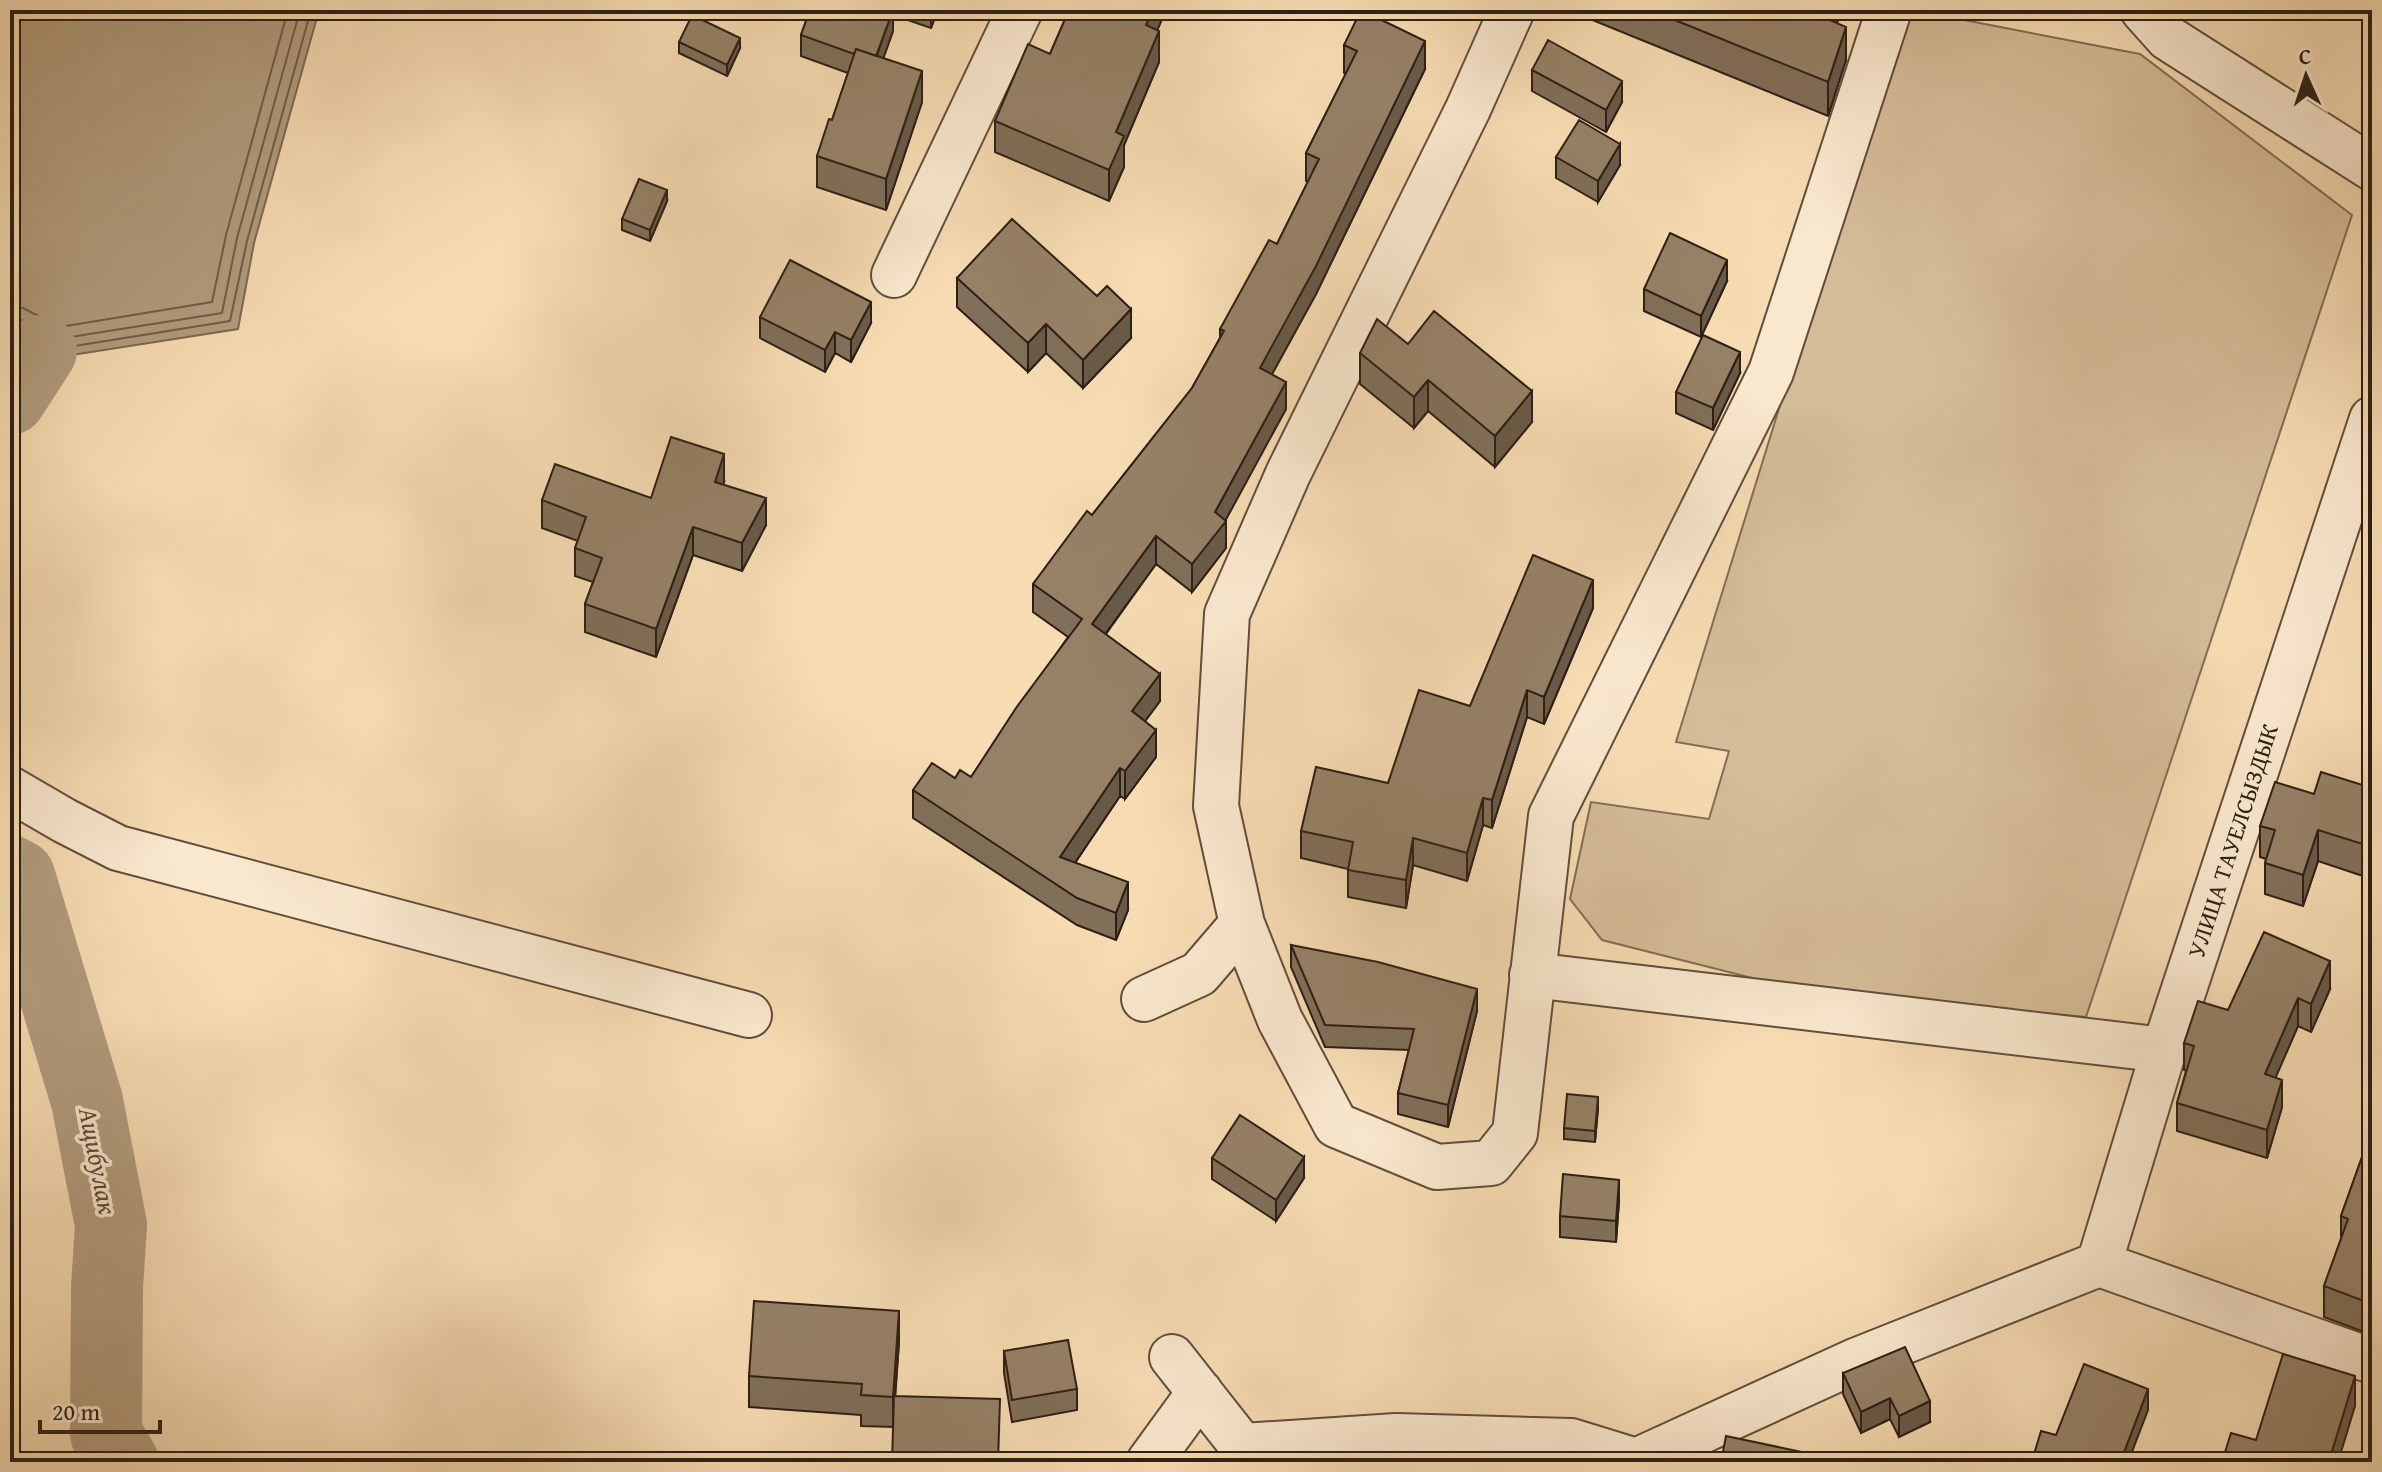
<svg xmlns="http://www.w3.org/2000/svg" width="2382" height="1472" viewBox="0 0 2382 1472" font-family="'Gentium Book Plus',serif">
<style>
.green{fill:#d5bc98;stroke:#816e56;stroke-width:2}
.water{fill:#b29c7d;stroke:#7d6a53;stroke-width:2}
.lines{fill:none;stroke-linecap:round;stroke-linejoin:round}
.shore{stroke:#705e49;stroke-width:2}
.river{stroke:#b29c7d;stroke-width:72}
.street-casing{stroke:#604e3c;stroke-width:48}
.street{stroke:#fae8ce;stroke-width:44}
.wall{fill:#816f59;stroke:#2d1f15;stroke-width:2}
.shaded-wall{fill:#695a48;stroke:#2d1f15;stroke-width:2}
.building{fill:#968167;stroke:#2d1f15;stroke-width:2}
.labels{text-anchor:middle;stroke-width:7;stroke-linejoin:round;paint-order:stroke}
.street-label{font-size:24px;fill:#2d1f15;stroke:#fae8ce}
.water-label{font-size:26px;font-style:italic;fill:#5c4b39;stroke:#fae8ce}
</style>
<rect width="100%" height="100%" fill="#f7dcb3"/>
<filter id="stains"><feTurbulence type="fractalNoise" baseFrequency=".0025" numOctaves="4"/><feColorMatrix values="0 0 0 0 .2 0 0 0 0 .09 0 0 0 0 .02 0 0 0 .5 -.17"/></filter>
<radialGradient id="worn" r=".72"><stop offset=".6" stop-color="#630" stop-opacity="0"/><stop offset="1" stop-color="#630" stop-opacity=".3"/></radialGradient>
<path class="green" d="M1912,10L2140,54L2352,215L2086,1017L1812,993L1602,940L1570,899L1591,802L1709,819L1729,751L1676,742L1819,279Z"/>
<path class="water" d="M10,10H319L254,243L238,329L53,358L10,334Z"/>
<g class="lines">
<path class="shore" d="M10,306L23,308L60,327L212,302L226,235L288,10
M10,318L21,320L58,339L222,313L237,238L300,10
M10,328L56,349L230,321L247,241L311,10"/>
<path class="river" d="M10,399L41,351
M10,871L19,876L87,1101L111,1225L107,1287L106,1434L123,1462"/>
<g class="street-casing">
<path id="street" d="M1512,10L1468,109L1288,474L1227,614L1216,806L1242,924L1280,1020L1336,1125L1437,1167L1491,1163L1515,1133L1551,816L1771,372L1889,10
M2143,10L2168,38L2372,168
M894,275L1020,10
M10,789L65,821L118,848L749,1015
M1532,975L2164,1050
M1144,999L1199,974L1242,924
M2099,1264L2164,1050L2372,419
M1172,1357L1242,1446L1396,1436L1571,1441L1636,1461L1855,1361L2099,1264L2372,1361
M1149,1462L1200,1392"/>
</g>
<use href="#street" class="street"/>
</g>
<path class="wall" d="M810,10H938L931,28L893,15V31L883,58L922,102L886,210L817,187V156L832,120L848,73L801,56V35Z
M1069,10H1166L1157,30L1159,62L1124,145V167L1109,201L995,152V121L1050,54Z
M1568,10H1842L1837,23L1846,60L1828,116Z
M679,42L740,48L727,76L679,53Z
M1344,45L1425,69L1316,294L1272,374L1286,409L1225,520L1226,548L1192,592L1156,564L1106,634L1160,701L1145,721L1156,757L1125,799L1120,796L1075,863L1128,910L1116,940L1077,925L913,818V790L955,778L971,777L1068,637L1033,612V584L1092,515L1192,388L1220,338V329L1277,244L1308,182L1306,181V153L1346,74L1344,73Z
M1532,70L1622,102L1606,132L1532,91Z
M1556,157L1620,165L1598,202L1556,178Z
M667,201L650,241L622,230V219Z
M957,278L1131,338L1083,388L1046,353L1028,372L957,307Z
M1727,281L1701,337L1644,311V289Z
M760,317L871,323L851,362L835,353L825,372L760,338Z
M1408,344L1532,422L1495,467L1428,411L1414,428L1360,384V353Z
M1740,373L1713,430L1676,413V392Z
M724,482L723,484L766,525L742,571L693,555L656,657L585,632V604L593,582L575,576V548L578,541L542,528V500L651,498Z
M1593,608L1544,724L1527,717L1492,828L1483,825L1467,881L1413,865L1406,908L1348,897V869L1301,858V831L1388,783L1470,706Z
M2372,788V879L2318,861L2303,906L2265,894V863L2266,859L2260,857V826L2314,794Z
M1291,945L1477,1011L1448,1127L1398,1114V1093L1409,1050L1325,1047L1291,967Z
M2330,989L2311,1032L2298,1026L2275,1078L2282,1107L2267,1158L2177,1131V1103L2186,1071L2184,1070V1043L2228,1010Z
M1598,1108L1595,1142L1564,1139V1128Z
M2372,1129V1335L2324,1317V1286L2341,1239V1216Z
M1212,1158L1304,1178L1276,1221L1212,1179Z
M1619,1201L1616,1242L1560,1237V1216Z
M899,1342L895,1396L1000,1430L861,1426V1415L749,1407V1376Z
M1004,1351L1077,1389V1410L1012,1422L1004,1373Z
M1843,1373L1930,1422L1899,1437L1890,1419L1861,1433L1843,1394Z"/>
<path class="shaded-wall" d="M893,10V31L875,82V61Z
M931,10H938L931,28Z
M1152,10H1166L1146,56V25Z
M1828,10H1842L1825,51V18Z
M1846,27V60L1828,116V82Z
M1159,31V62L1124,145V167L1109,201V170L1116,132Z
M740,38V48L727,76V65Z
M1425,41V69L1316,294L1260,396V368Z
M922,71V102L886,210V179Z
M1622,81V102L1606,132V110Z
M1620,144V165L1598,202V181Z
M667,190V201L650,241V230Z
M1727,260V281L1701,337V316Z
M871,302V323L851,362V340Z
M1131,309V338L1083,388V360Z
M1046,324V353L1028,372V343Z
M835,332V353L825,372V350Z
M1740,352V373L1713,430V408Z
M1428,380V411L1414,428V397Z
M1286,382V409L1223,525L1226,521V548L1192,592V564L1215,512Z
M1532,391V422L1495,467V436Z
M724,454V482L715,510V482Z
M766,498V525L742,571V543Z
M693,527V555L656,657V629Z
M1156,536V564L1092,652V624Z
M1593,580V608L1544,724V697Z
M1160,674V701L1132,739V711Z
M1527,690V717L1492,828V800Z
M1156,730V757L1125,799V771Z
M1120,768V796L1060,885V857Z
M1483,798V825L1467,881V853Z
M2318,830V861L2303,906V875Z
M1413,838V865L1406,908V880Z
M1128,882V910L1116,940V913Z
M2330,961V989L2311,1032V1004Z
M1477,989V1011L1448,1127V1105Z
M2298,998V1026L2265,1102V1074Z
M2282,1080V1107L2267,1158V1130Z
M1598,1097V1108L1595,1142V1131Z
M1304,1157V1178L1276,1221V1200Z
M1619,1180V1201L1616,1242V1221Z
M899,1311V1342L893,1428V1397Z
M2355,1376V1406L2338,1462L2332,1451Z
M2148,1389V1410L2130,1457V1462H2129L2123,1455Z
M1890,1398V1419L1861,1433V1412Z
M1930,1401V1422L1899,1437V1416Z"/>
<path class="building" d="M810,10H893L876,56L856,49L854,54L801,35Z
M1069,10H1152L1146,25L1159,31L1116,132L1124,136L1109,170L995,121L1028,44L1050,54Z
M1361,10L1425,41L1316,266L1260,368L1286,382L1215,512L1226,521L1192,564L1156,536L1092,624L1160,674L1132,711L1156,730L1125,771L1120,768L1060,857L1128,882L1116,913L1077,898L913,790L932,763L955,778L960,770L971,777L1016,708L1082,619L1033,584L1087,511L1092,515L1192,388L1224,331L1220,329L1269,240L1277,244L1319,159L1306,153L1357,51L1344,45Z
M1650,10H1828L1825,18L1846,27L1828,82Z
M692,15L740,38L727,65L679,42Z
M1548,40L1622,81L1606,110L1532,70Z
M856,49L922,71L886,179L817,156L829,119L832,120Z
M1579,120L1620,144L1598,181L1556,157Z
M639,179L667,190L650,230L622,219Z
M1012,219L1097,296L1107,286L1131,309L1083,360L1046,324L1028,343L957,278Z
M1670,233L1727,260L1701,316L1644,289Z
M790,260L871,302L851,340L835,332L825,350L760,317Z
M1434,311L1532,391L1495,436L1428,380L1414,397L1360,353L1377,319L1408,344Z
M1703,335L1740,352L1713,408L1676,392Z
M671,437L724,454L715,482L766,498L742,543L693,527L656,629L585,604L602,558L575,548L586,517L542,500L555,464L651,498Z
M1533,555L1593,580L1544,697L1527,690L1492,800L1483,798L1467,853L1413,838L1406,880L1348,870L1353,842L1301,831L1316,767L1388,783L1419,690L1470,706Z
M2321,772L2372,788V847L2318,830L2303,875L2265,863L2275,830L2260,826L2275,782L2314,794Z
M2264,932L2330,961L2311,1004L2298,998L2265,1074L2282,1080L2267,1130L2177,1103L2194,1046L2184,1043L2198,1001L2228,1010Z
M1291,945L1378,962L1477,989L1448,1105L1398,1093L1414,1029L1325,1025Z
M1567,1094L1598,1097L1595,1131L1564,1128Z
M1240,1115L1304,1157L1276,1200L1212,1158Z
M2372,1129V1304L2324,1286L2348,1219L2341,1216Z
M1563,1174L1619,1180L1616,1221L1560,1216Z
M754,1301L899,1311L893,1397L861,1395L862,1384L749,1376Z
M1068,1340L1077,1389L1012,1400L1004,1351Z
M1905,1347L1930,1401L1899,1416L1890,1398L1861,1412L1843,1373Z
M2283,1354L2355,1376L2332,1451L2366,1462H2222L2231,1433L2256,1440Z
M2084,1364L2148,1389L2123,1455L2130,1457L2129,1462H2035L2032,1461L2041,1431L2056,1435Z
M894,1396L1000,1399L998,1462H892Z
M1726,1436L1802,1452L1800,1462H1721Z
M1171,1457L1208,1460V1462H1171Z"/>
<g class="labels">
<g class="street-label">
<text transform="translate(2233 841) rotate(-72)" y="8">УЛИЦА ТАУЕЛСЫЗДЫК</text>
</g>
<g class="water-label">
<text transform="translate(98 1161) rotate(79)" y="9">Ащибулак</text>
</g>
</g>
<rect width="2382" height="1472" fill="none" stroke="#f7dcb3" stroke-width="40"/>
<rect x="12" y="12" width="2358" height="1448" fill="none" stroke="#2d1f15" stroke-width="4"/>
<rect x="20" y="20" width="2342" height="1432" fill="none" stroke="#2d1f15" stroke-width="2"/>
<g transform="translate(2306 76) rotate(357)" stroke="#fae8ce" stroke-width="6" paint-order="stroke">
<path d="M0-6L14 30L0 20L-14 30Z" fill="#2d1f15"/>
<text y="-12" font-size="22" font-weight="bold" text-anchor="middle" fill="#2d1f15">С</text>
</g>
<path d="M40 1420v12h120v-12" fill="none" stroke="#2d1f15" stroke-width="4"/>
<text x="52" y="1420" font-size="24" fill="#2d1f15" stroke="#fae8ce" stroke-width="6" paint-order="stroke">20 m</text>
<rect width="100%" height="100%" filter="url(#stains)"/>
<rect width="100%" height="100%" fill="url(#worn)"/>
</svg>
